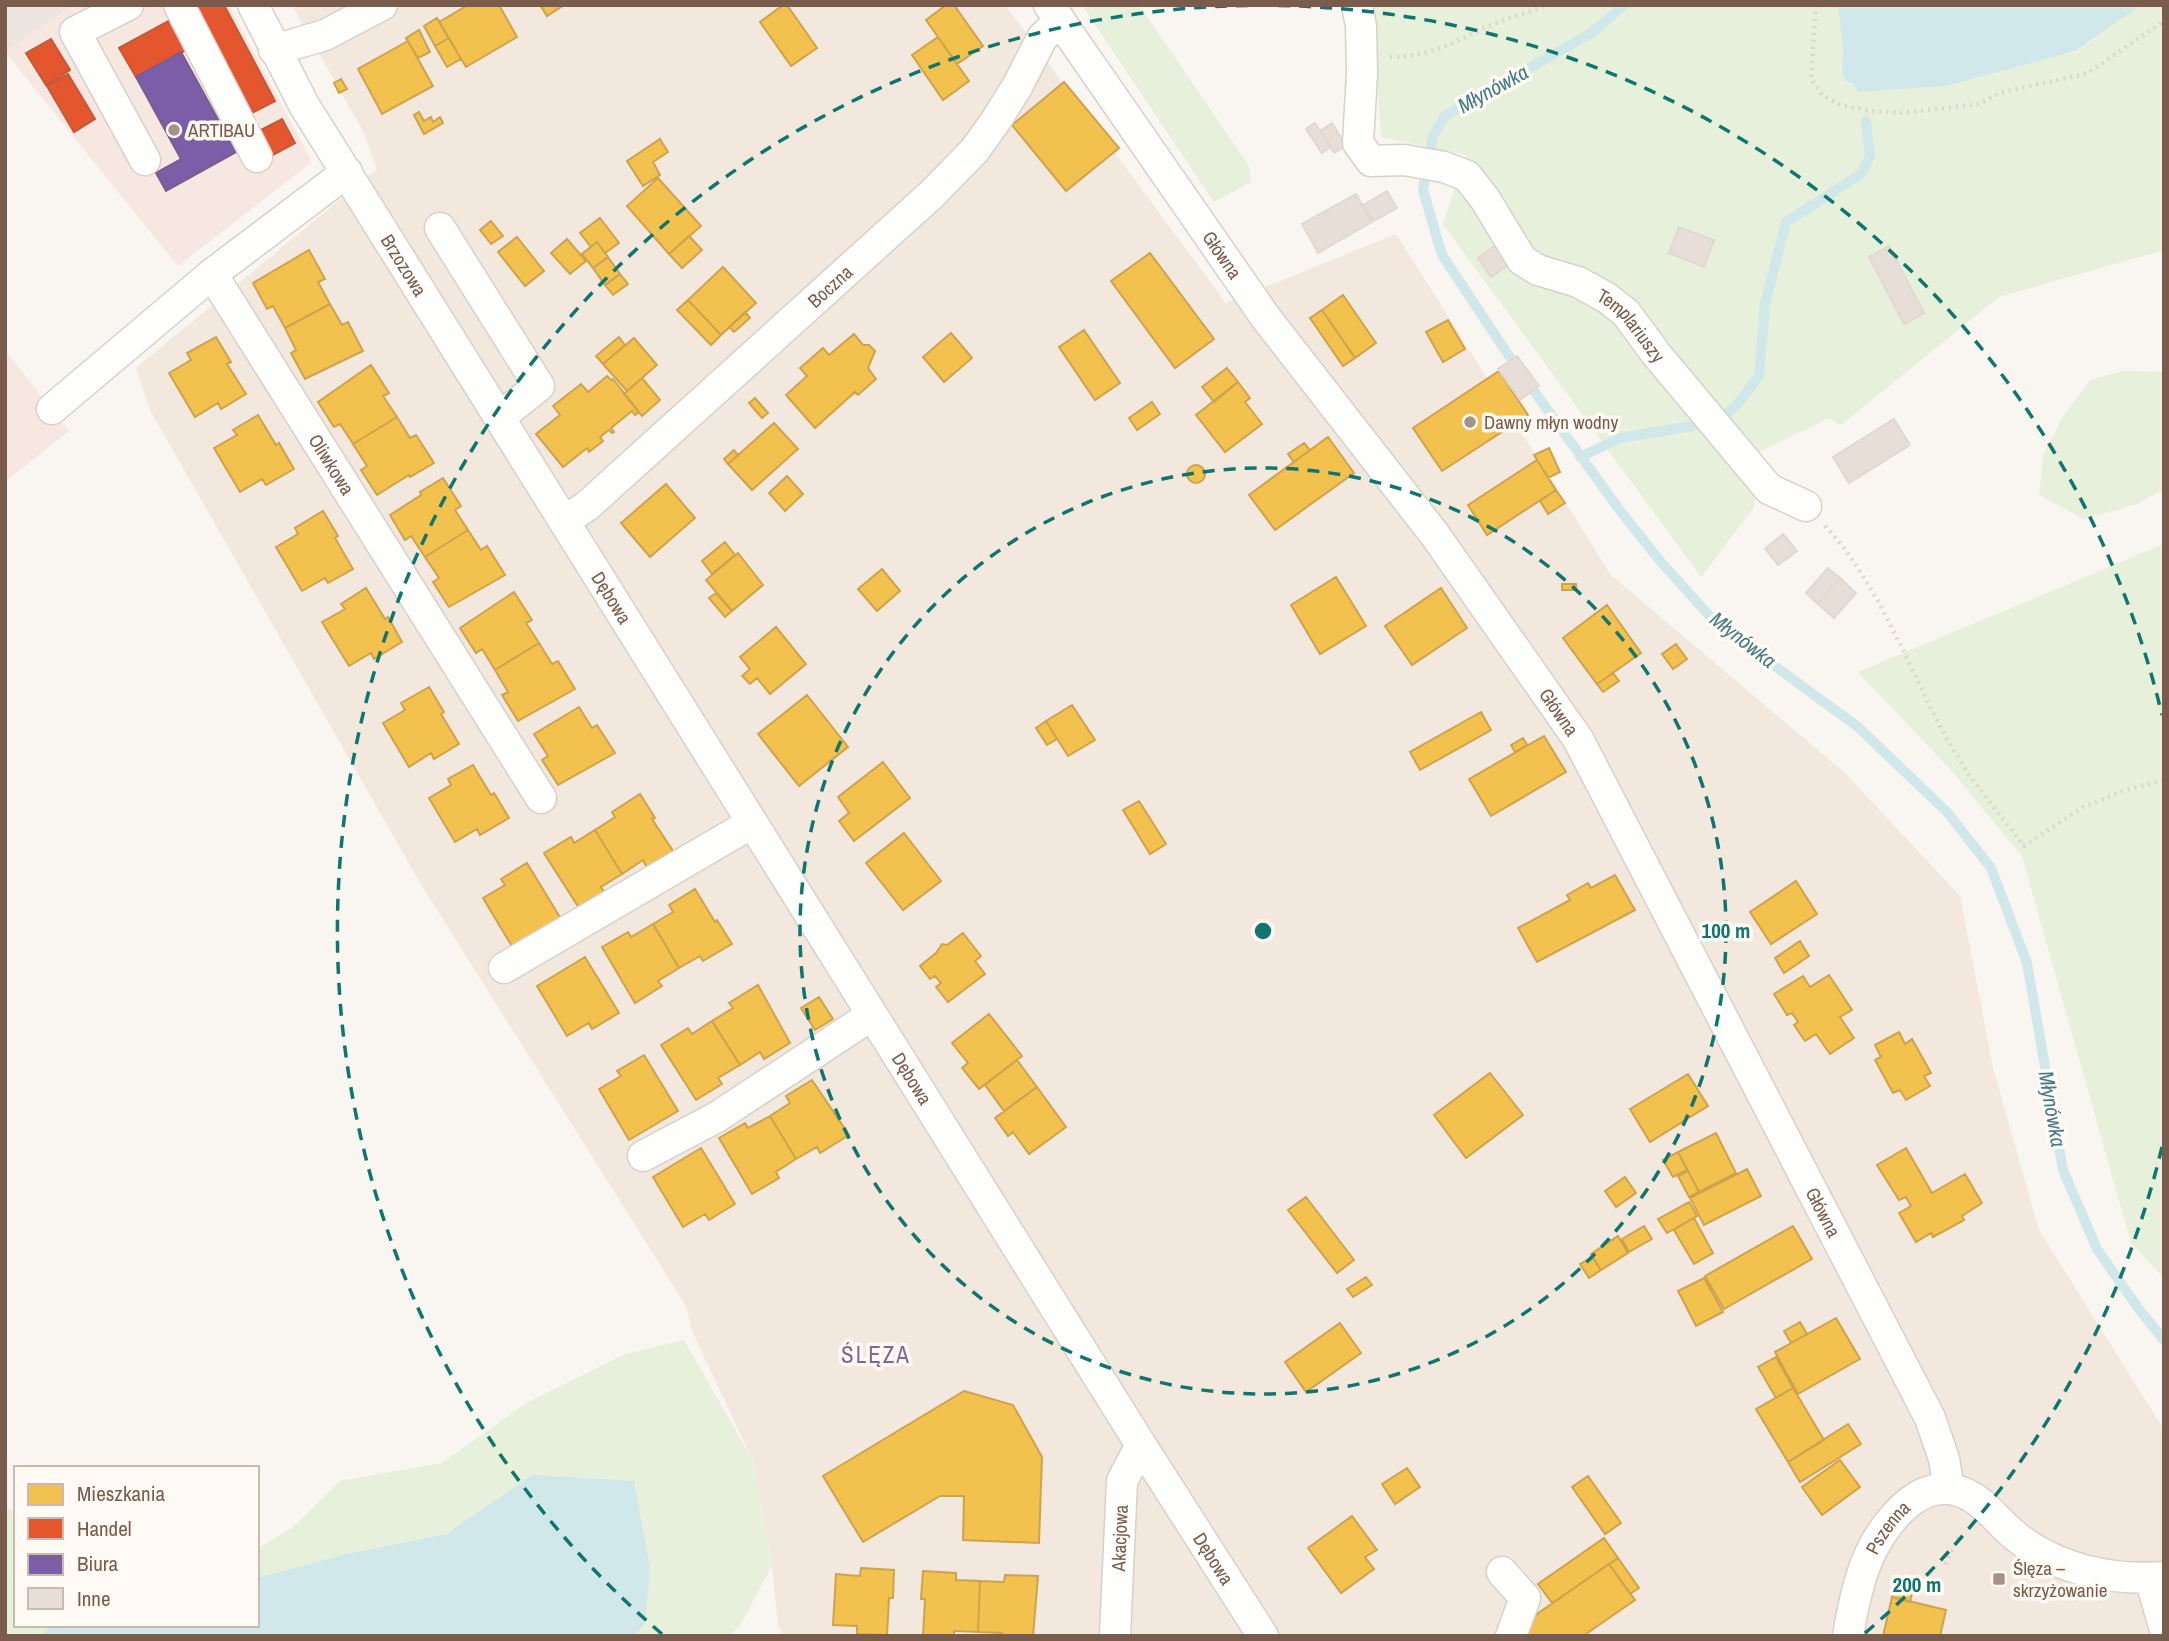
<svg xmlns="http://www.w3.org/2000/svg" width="2169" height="1641" viewBox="0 0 2169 1641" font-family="'Archivo Narrow',sans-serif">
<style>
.residential{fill:#f2e8de}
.commercial{fill:#f6e8e1}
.industrial{fill:#ede5e0}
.green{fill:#e7f0db}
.water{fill:#d0e8ea}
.homes{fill:#f2c14e;stroke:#cea34e;stroke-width:2}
.shops{fill:#e4572e;stroke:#c45837;stroke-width:2}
.offices{fill:#7b5ea7;stroke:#7b5d8c;stroke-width:2}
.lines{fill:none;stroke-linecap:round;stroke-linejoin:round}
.stream{stroke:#d0e8ea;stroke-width:10}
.building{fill:#e6ded7;stroke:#e2d8d2;stroke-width:2}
.minor-casing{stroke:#d7d1cb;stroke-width:33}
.path{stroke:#dcd5d0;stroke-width:4.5;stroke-dasharray:2 5;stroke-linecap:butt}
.minor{stroke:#fefefd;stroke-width:30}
.ring{fill:none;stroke:#0f766e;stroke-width:3.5;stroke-dasharray:12 9}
.poi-dot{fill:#a69286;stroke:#fffaf3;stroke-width:2.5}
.labels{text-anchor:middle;stroke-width:7;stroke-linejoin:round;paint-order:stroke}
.poi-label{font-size:19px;fill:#7a5c4d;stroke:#fffaf3;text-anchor:start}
.street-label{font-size:19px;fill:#7a5c4d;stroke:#fffaf3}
.water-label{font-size:21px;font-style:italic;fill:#437c86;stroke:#fffaf3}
.quarter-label{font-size:23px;letter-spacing:2px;fill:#846695;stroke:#fffaf3}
.centre{fill:#0f766e;stroke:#fffaf3;stroke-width:3.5}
.ring-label{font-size:21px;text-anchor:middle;font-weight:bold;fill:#0f766e;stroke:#fffaf3;stroke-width:7;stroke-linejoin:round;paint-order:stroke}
</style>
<rect width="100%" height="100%" fill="#f9f5f0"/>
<path class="residential" d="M292,5H1005L1226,303L1396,234L1611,575L1845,773L1960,896L1993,1068L2039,1230L2164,1430V1636H784L778,1625L772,1566L753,1461L692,1331L686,1306L422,886L150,410L136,368L377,169L364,133Z"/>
<path class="commercial" d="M73,5H229L312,162L178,266L5,52Z
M5,350L69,431L5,482Z"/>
<path class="industrial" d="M5,5H73L5,52Z"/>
<path class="green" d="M1082,5H1139L1249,166L1251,182L1214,202Z
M1366,5H1838L1843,48L1842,73L1858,92L1887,89L2076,52L2141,5H2164V250L1999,297L1841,425L1829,418L1759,452L1754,507L1701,577L1443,224L1466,155L1381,137L1373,33Z
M2123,371L2164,372V489L2137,504L2084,519L2039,495L2043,456L2064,415L2090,380Z
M2164,544V1278L2131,1243L2022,856L1949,768L1858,672Z
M684,1340L753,1461L772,1565L740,1626L728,1636H634L645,1623L532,1475L446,1534L346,1554L257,1578V1549L293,1527L340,1481L442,1463L528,1402L623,1355Z
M5,1506L16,1513V1625H52L44,1636H5Z"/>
<path class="water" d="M1838,5H2141L2076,51L1945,86L1858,92L1853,84L1846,81L1842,73L1843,48Z
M532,1475L634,1481L650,1568L645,1623L634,1636L43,1634L52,1625H257V1578L346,1554L446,1534Z"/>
<path class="homes" d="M468,5H499L517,37L466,67L439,22Z
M540,5H564L547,16Z
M783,5H787L817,48L791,66L760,22Z
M946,5H954L983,46L957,64L926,20Z
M437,18L449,38L435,46L424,26Z
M419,30L430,52L418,58L406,38Z
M938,37L969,81L943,100L912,55Z
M449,38L461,59L447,67L435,46Z
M408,41L433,86L382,114L358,69Z
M341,79L347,89L339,93L334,83Z
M1064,82L1119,148L1066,191L1012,125Z
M419,112L424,121L431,117L433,122L440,117L443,123L424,134L414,115Z
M660,139L668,152L653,162L660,175L643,186L627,161Z
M658,178L701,226L669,254L627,206Z
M600,218L619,243L605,253L597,242L591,247L580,233Z
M491,221L503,236L491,244L480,230Z
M689,236L702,250L682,268L669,254Z
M517,237L544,271L525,286L498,252Z
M567,239L586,261L570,274L551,253Z
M597,242L608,257L593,268L582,254Z
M309,250L325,279L318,282L330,304L285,328L273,306L267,309L253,283Z
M1150,253L1214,339L1175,368L1111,281Z
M608,257L620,274L605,285L593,268Z
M723,267L756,303L721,335L688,300Z
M620,274L628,284L613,295L605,285Z
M1343,295L1376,343L1355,358L1322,310Z
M688,300L721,335L711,345L677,310Z
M330,304L342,325L348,322L363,351L305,379L291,353L296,350L285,328Z
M1322,310L1355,358L1343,366L1310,318Z
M745,312L750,318L734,332L729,327Z
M1448,320L1465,349L1443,362L1426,332Z
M1084,330L1120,383L1095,400L1059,347Z
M951,333L972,358L944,382L923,357Z
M854,334L863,345H869L875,351L868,368L876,379L858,395L855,392L815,428L786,395L807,376L800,368L823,348L829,355Z
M216,337L231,362L227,364L246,394L221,409L218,403L195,417L169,373L191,360L187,353Z
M619,337L625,345L603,364L596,356Z
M634,338L657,365L627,391L603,364Z
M371,365L389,393L383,396L397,417L353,444L340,424L334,427L318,402Z
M1227,368L1238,382L1214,402L1202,387Z
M1499,371L1528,415L1442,471L1413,428Z
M607,376L611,380L613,379L639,412L635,415L632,411L611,428L614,432L612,433L609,430L600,437L603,441L589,452L587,448L563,467L536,434L560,415L553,406L581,384L588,392Z
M642,378L660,400L642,416L624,394Z
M1238,382L1250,398L1245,402L1262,424L1225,452L1196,415Z
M755,398L768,413L762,418L749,403Z
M1152,402L1160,414L1137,430L1129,418Z
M258,415L276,445L279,443L294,469L266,485L262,479L240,492L214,448L237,435L233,430Z
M397,417L410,438L416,435L434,463L410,477L409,475L377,495L361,470L367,466L353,444Z
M774,423L798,449L752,490L728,464Z
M1328,437L1354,473L1275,530L1249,495Z
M1304,443L1310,450L1294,462L1288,454Z
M1549,448L1560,472L1548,478L1534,455Z
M734,450L738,455L728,464L724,459Z
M1537,460L1556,490L1487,535L1468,505Z
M1187 474a9 9 0 1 1 18 0a9 9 0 1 1-18 0Z
M787,476L803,494L785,511L769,493Z
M443,478L461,506L455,510L468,530L425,557L411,536L405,540L390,515L421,495L420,492Z
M666,484L695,518L650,557L621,523Z
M1556,490L1565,503L1548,514L1540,501Z
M323,511L338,536L335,538L353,569L328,583L325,578L302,591L276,547L298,534L295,528Z
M468,530L481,550L487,546L505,575L449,607L433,582L439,578L425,557Z
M725,542L735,555L712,574L702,561Z
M738,553L763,585L732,611L706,580Z
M882,569L900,591L877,611L858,589Z
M1336,577L1366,626L1320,654L1291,605Z
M1562,584H1576V590H1562Z
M366,588L385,619L388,617L402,642L374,659L371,653L349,666L322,622L345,609L341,604Z
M1441,588L1467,628L1412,665L1385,626Z
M514,592L532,620L526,623L539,643L495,670L482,649L476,653L460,628Z
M716,593L732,611L725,617L709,598Z
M1607,605L1641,653L1597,684L1563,638Z
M776,627L806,664L770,694L757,678L750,684L742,676L750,669L740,657Z
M539,643L552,664L558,661L575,689L518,721L502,695L508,692L495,670Z
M1676,644L1687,659L1673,669L1662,654Z
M1613,673L1619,681L1603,692L1597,684Z
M429,687L444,712L441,714L459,744L434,759L431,753L409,767L383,723L405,710L401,703Z
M807,695L848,747L799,786L758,734Z
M1072,705L1095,740L1068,756L1046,721Z
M579,707L592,728L597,725L615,753L558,785L542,760L548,756L534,734Z
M1481,712L1491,730L1420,770L1410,752Z
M1046,721L1057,739L1047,745L1036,728Z
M1544,736L1566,772L1491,816L1469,779Z
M1523,738L1527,745L1515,752L1511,745Z
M883,762L910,798L854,841L839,821L849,813L838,797Z
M473,765L491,795L494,793L509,818L480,835L477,829L455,842L429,798L451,785L448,779Z
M640,794L655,818L652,819L673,851L647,868L643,860L622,874L595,830L615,817L612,812Z
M1139,801L1166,844L1150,854L1123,810Z
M595,830L622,874L601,887L604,892L579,908L544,853L571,837L574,843Z
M904,833L941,881L903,910L866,863Z
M527,863L561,919L513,948L483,898L505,885L501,879Z
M1615,875L1635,910L1537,962L1518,928L1570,900L1567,895L1588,883L1591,888Z
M1796,881L1817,914L1771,944L1750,912Z
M695,889L715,922L717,920L732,944L703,961L700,956L679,968L653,924L673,912L669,905Z
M653,924L679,968L658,981L662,986L635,1003L602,947L628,932L631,937Z
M963,933L981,956L975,961L985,974L948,1002L936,987L941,983L935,976L930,979L920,966L936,953L942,944L947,945Z
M1800,941L1809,956L1784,973L1775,958Z
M585,957L619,1013L592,1029L589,1023L567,1036L537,986Z
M1829,975L1852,1010L1840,1017L1854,1038L1830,1054L1816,1034L1805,1041L1794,1025L1798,1022L1792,1013L1787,1015L1774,994L1803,976L1810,987Z
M758,985L790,1043L764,1059L760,1052L740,1065L712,1021L733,1008L729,1003Z
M819,997L833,1019L815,1030L801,1008Z
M989,1014L1022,1056L979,1089L962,1068L968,1063L952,1043Z
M712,1021L740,1065L718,1078L722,1084L696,1100L661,1045L688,1028L692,1034Z
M1899,1032L1905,1044L1912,1039L1931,1073L1924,1076L1930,1086L1906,1100L1900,1090L1893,1093L1875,1060L1881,1057L1875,1045Z
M644,1055L678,1111L629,1140L599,1089L621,1076L617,1071Z
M1017,1060L1037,1087L1004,1111L985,1085Z
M1490,1073L1523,1115L1466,1158L1434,1115Z
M1688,1074L1708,1106L1650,1142L1630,1109Z
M812,1080L849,1135L820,1153L817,1147L796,1159L770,1116L790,1103L786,1096Z
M1037,1087L1066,1127L1029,1154L1013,1132L1008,1136L995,1118Z
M770,1116L796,1159L776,1172L779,1178L752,1194L719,1138L745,1123L748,1128Z
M1716,1133L1736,1173L1699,1192L1678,1152Z
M701,1148L735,1204L709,1220L705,1214L683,1227L653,1177Z
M1906,1148L1932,1193L1965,1174L1982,1203L1962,1216L1964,1220L1933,1237L1931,1233L1916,1242L1899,1213L1911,1206L1906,1197L1899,1200L1877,1165Z
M1678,1152L1687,1170L1673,1177L1663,1160Z
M1747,1169L1761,1196L1704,1225L1690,1198Z
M1688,1171L1699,1192L1689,1197L1678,1176Z
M1625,1177L1636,1193L1616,1207L1605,1191Z
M1306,1197L1354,1260L1337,1273L1288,1210Z
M1689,1202L1697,1216L1667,1233L1658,1219Z
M1694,1218L1713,1253L1694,1264L1674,1230Z
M1644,1226L1652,1239L1629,1252L1622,1239Z
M1793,1226L1812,1259L1724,1309L1705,1276Z
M1618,1236L1628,1253L1601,1270L1591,1254Z
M1592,1257L1601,1270L1589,1278L1580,1264Z
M1366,1277L1372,1285L1353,1297L1347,1289Z
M1704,1278L1723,1312L1696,1326L1678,1291Z
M1836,1318L1860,1359L1798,1394L1775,1352Z
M1800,1322L1807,1334L1791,1343L1784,1331Z
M1340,1323L1361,1353L1306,1392L1285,1362Z
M1776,1357L1793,1388L1776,1398L1758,1367Z
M1793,1388L1824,1440L1788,1462L1756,1409Z
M964,1391L1013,1405L1042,1457L1039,1543L963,1540L964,1496H940L863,1542L823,1476Z
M1848,1424L1861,1444L1800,1482L1788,1462Z
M1840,1460L1860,1487L1822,1515L1802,1487Z
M1407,1468L1420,1487L1395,1504L1382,1484Z
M1588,1476L1621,1523L1605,1534L1572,1487Z
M1352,1516L1377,1550L1365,1557L1374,1569L1341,1593L1308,1548Z
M1604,1538L1618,1558L1552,1603L1538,1584Z
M1618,1558L1639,1588L1630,1594L1609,1564Z
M1609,1564L1635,1600L1583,1636H1528L1521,1625Z
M861,1568L894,1570L893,1598H889L887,1635L857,1634V1626L833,1625L836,1574L860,1576Z
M923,1571L956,1573V1580L980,1581L978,1632L954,1631V1636H923L925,1599H921Z
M1005,1575L1038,1576L1033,1636H1002V1633L978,1632L980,1581L1004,1582Z
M1896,1580L1914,1585L1910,1602L1892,1597Z
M1892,1597L1946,1610L1940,1636H1883Z"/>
<path class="shops" d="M202,5H224L275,101L252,113L196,9Z
M172,19L188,49L136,77L119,48Z
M51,39L70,70L46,85L26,53Z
M68,74L95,119L74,132L47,86Z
M282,119L295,143L273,155L259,131Z"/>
<path class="offices" d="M181,52L236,152L166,191L156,173L181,159L136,77Z"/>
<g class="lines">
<path class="stream" d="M1517,368L1442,255L1423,190L1433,136L1445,116L1593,32L1624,5
M1526,380L1618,508L1660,561L1716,623L1858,727L1947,812L1991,868L2027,963L2063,1170L2097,1249L2138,1308L2164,1340
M1580,457L1620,438L1692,426L1727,414L1740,401L1759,376L1765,304L1786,222L1861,174L1870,157L1866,121"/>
</g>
<path class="building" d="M1315,123L1331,147L1322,153L1306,129Z
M1332,123L1346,146L1334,153L1320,131Z
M1387,191L1397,208L1374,221L1363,205Z
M1356,194L1372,222L1318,253L1302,224Z
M1679,227L1714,240L1704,267L1669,253Z
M1501,242L1514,261L1491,277L1478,258Z
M1889,246L1924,313L1904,324L1869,257Z
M1517,356L1539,386L1520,400L1498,369Z
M1894,419L1910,445L1849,483L1833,457Z
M1783,534L1797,551L1778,565L1765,549Z
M1828,568L1840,578L1818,604L1806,593Z
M1840,578L1856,593L1834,618L1818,604Z"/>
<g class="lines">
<g class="minor-casing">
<g id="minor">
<path d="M128,5L75,32L145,160"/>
<path d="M179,5L257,157"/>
<path id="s1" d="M253,5L304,105L1141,1445L1263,1636"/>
<path id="s2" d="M1049,5L1266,318L1435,535L1578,739L1930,1418L1944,1459L1949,1489"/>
<path id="s3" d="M1357,5L1361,26L1362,73L1358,143L1371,161L1404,160L1444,167L1467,176L1485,199L1522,260L1538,270L1578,282L1607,298L1626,313L1657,355L1769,489L1806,506"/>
<path d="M274,50L325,35L382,5"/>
<path id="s4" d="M347,172L212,274L541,798"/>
<path d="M440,228L539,386L500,417"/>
<path d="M52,409L212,274"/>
<path id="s5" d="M564,521L587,506L932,194L974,151L995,122L1018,85L1042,38L1060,20"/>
<path d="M504,968L752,823"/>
<path d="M643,1156L717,1117L872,1015"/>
<path d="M1502,1572L1525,1598L1511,1636"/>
<path d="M2150,1578L2164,1626"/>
<path id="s6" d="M1115,1636L1122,1481L1141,1445"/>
<path id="s7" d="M1848,1636C1852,1611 1857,1587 1866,1563C1881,1527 1919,1473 1964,1493C1984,1501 1997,1521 2013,1534C2054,1569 2111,1581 2164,1577"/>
</g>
</g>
<path class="path" d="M1816,5L1811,79L1822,95L1841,105L1871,111L1903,113L1979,104L2000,93L2088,73L2164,21
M1390,57C1428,57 1450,44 1482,29C1503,19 1527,13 1549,5
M1825,526C1886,592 1911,680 1957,756C1976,788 2002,816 2024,846L2083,807L2126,790L2164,780
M1945,1564L1959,1537"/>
<use href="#minor" class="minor"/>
</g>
<g class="ring">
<circle cx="1263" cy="931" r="463"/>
<path d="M2162 1147A925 925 0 0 1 1864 1634M662 1634A925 925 0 1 1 2162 715"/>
</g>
<g class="poi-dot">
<circle cx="174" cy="130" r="7"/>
<circle cx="1470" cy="422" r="7"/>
<rect x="1992" y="1572" width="14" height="14" rx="3.5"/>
</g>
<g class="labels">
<g class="poi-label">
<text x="188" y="137">ARTIBAU</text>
<text x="1484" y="429">Dawny młyn wodny</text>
<text x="2013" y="1575">Ślęza –<tspan x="2013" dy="22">skrzyżowanie</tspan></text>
</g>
<g class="street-label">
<text dy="7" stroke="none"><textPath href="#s2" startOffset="304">Główna</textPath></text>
<text dy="7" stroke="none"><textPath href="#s1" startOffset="301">Brzozowa</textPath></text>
<text dy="7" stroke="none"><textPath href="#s5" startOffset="355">Boczna</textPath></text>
<text dy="7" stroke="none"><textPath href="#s3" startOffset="490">Templariuszy</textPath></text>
<text dy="7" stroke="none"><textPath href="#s4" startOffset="394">Oliwkowa</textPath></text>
<text dy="7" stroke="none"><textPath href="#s1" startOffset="693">Dębowa</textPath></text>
<text dy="7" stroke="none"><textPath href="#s2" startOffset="872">Główna</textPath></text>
<text dy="7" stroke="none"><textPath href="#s1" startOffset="1260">Dębowa</textPath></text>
<text dy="7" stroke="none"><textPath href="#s2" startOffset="1438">Główna</textPath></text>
<text dy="7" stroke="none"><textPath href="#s7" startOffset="117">Pszenna</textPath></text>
<text dy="7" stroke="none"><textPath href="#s6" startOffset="98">Akacjowa</textPath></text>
<text dy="7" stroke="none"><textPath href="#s1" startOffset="1827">Dębowa</textPath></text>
</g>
<g class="water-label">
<text transform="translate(1493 89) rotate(-29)" y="7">Młynówka</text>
<text transform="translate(1743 640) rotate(38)" y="7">Młynówka</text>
<text transform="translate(2052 1109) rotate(80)" y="7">Młynówka</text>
</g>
<g class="quarter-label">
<text x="876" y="1363">ŚLĘZA</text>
</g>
</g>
<circle cx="1263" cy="931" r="10" class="centre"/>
<g class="ring-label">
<text x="1726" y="938">100 m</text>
<text x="1917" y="1592">200 m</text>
</g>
<rect width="2169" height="1641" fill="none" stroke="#7a5c4d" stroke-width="14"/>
<rect x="14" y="1466" width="245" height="161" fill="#fffaf3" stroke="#cabbb1" stroke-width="2"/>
<rect x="28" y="1484" width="35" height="21" fill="#f2c14e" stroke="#cabbb1" stroke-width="2"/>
<text x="77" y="1501" font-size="21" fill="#7a5c4d">Mieszkania</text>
<rect x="28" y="1518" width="35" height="21" fill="#e4572e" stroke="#cabbb1" stroke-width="2"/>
<text x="77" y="1536" font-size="21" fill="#7a5c4d">Handel</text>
<rect x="28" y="1554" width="35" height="21" fill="#7b5ea7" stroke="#cabbb1" stroke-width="2"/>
<text x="77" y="1571" font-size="21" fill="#7a5c4d">Biura</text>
<rect x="28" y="1588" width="35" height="21" fill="#e6ded7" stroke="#cabbb1" stroke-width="2"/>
<text x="77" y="1606" font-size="21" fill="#7a5c4d">Inne</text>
</svg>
